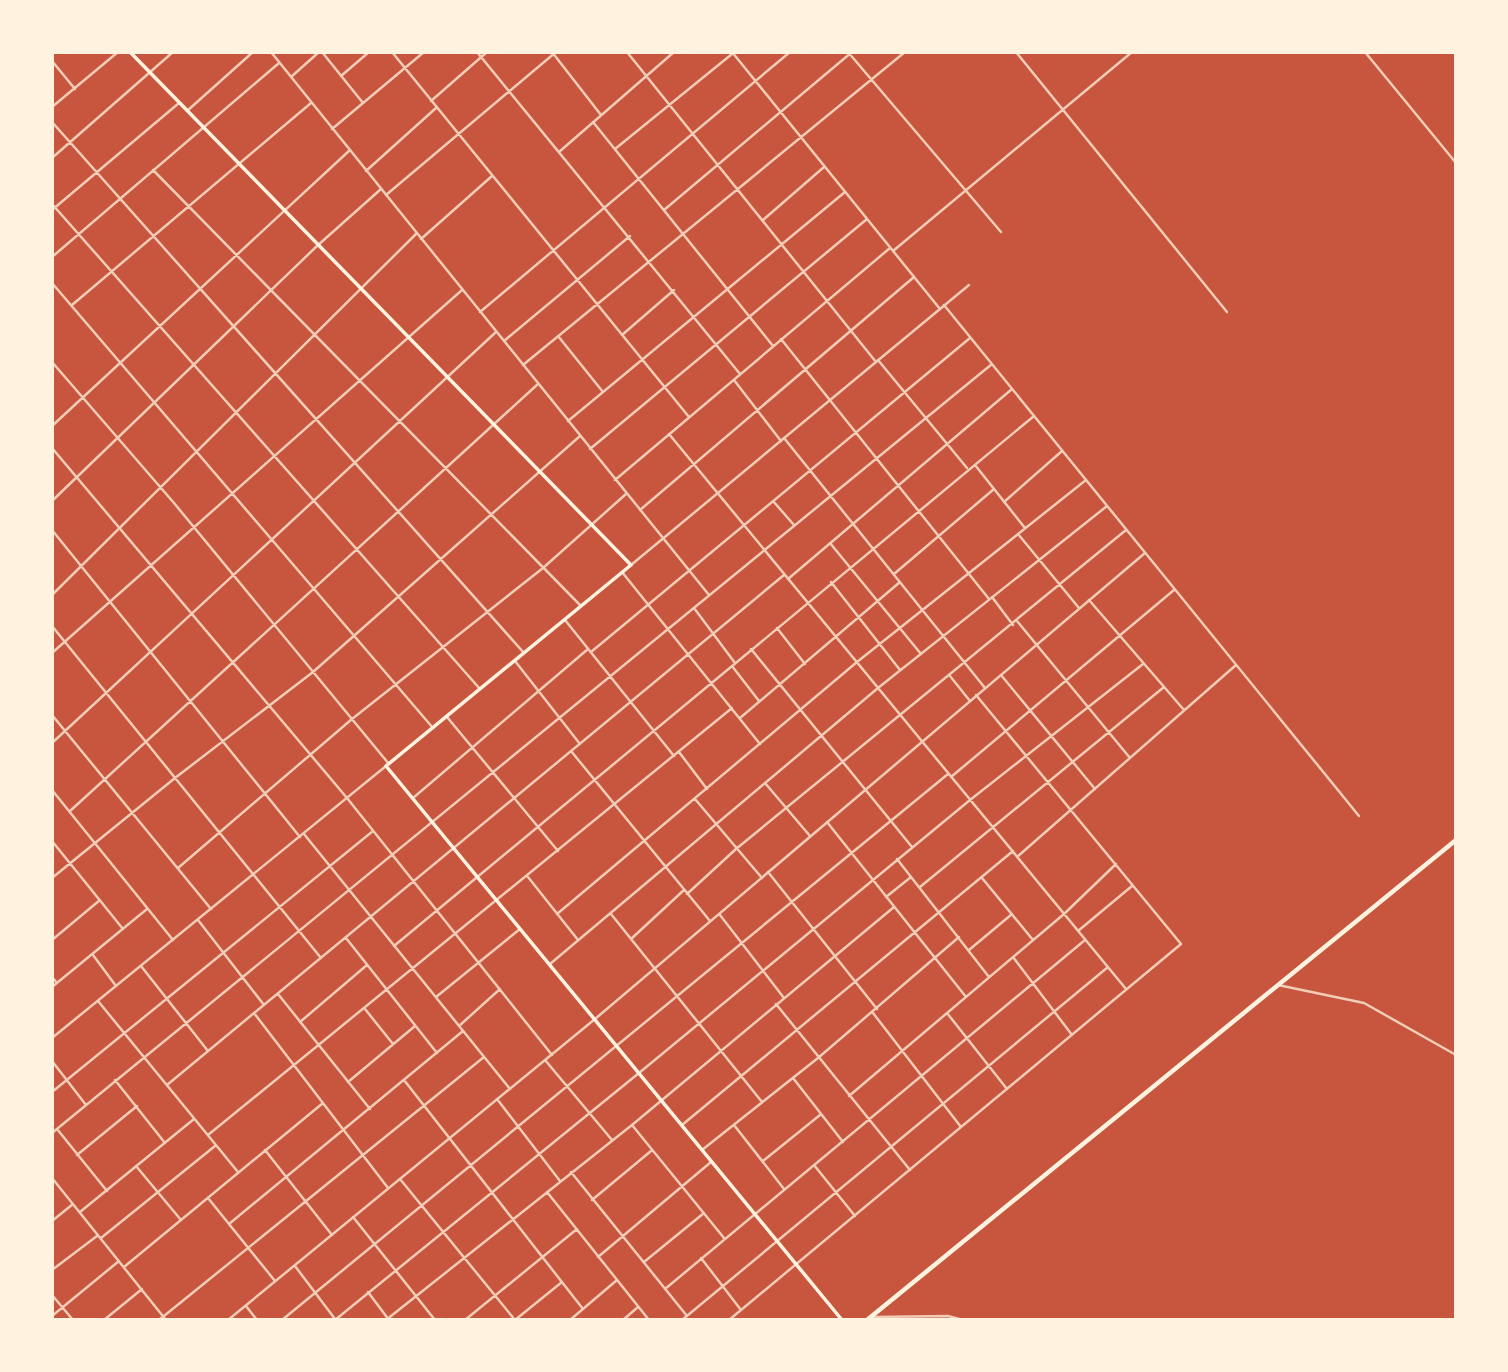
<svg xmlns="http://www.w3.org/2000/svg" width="1508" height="1372" viewBox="0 0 1508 1372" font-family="'Work Sans',sans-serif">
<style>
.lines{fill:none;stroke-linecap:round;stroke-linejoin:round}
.minor{stroke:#f1ccb7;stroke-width:2.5}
.tertiary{stroke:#f1ccb7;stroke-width:2.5}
.secondary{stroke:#fff3e0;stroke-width:3.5}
.trunk{stroke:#fff3e0;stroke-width:4.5}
</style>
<rect width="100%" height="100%" fill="#c8553d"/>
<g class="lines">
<path class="minor" d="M271,52L709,595
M322,52L363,103
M392,52L689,417
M477,52L740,374
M552,52L601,115
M627,52L876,362
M732,52L940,309
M848,52L1001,232
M1016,52L1227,312
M1365,52L1456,163
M52,61L75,89
M341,76L369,52
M291,77L319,52
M431,101L487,52
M52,107L118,52
M187,111L253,52
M52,122L524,653
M593,122L773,346
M332,129L424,52
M615,149L732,54
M559,152L674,52
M52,158L173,52
M153,170L580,605
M366,171L436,108
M386,195L556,52
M52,204L480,689
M52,210L179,103
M664,210L852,52
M763,220L824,167
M421,239L492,176
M893,251L1132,52
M52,257L279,63
M52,283L433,728
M72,305L311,103
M944,305L1359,816
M480,312L790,52
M622,335L674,290
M558,336L603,392
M781,339L989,599
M504,341L630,236
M878,360L967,468
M52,362L174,503L389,764
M523,365L905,52
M734,380L781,441
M568,421L845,192
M52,426L350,150
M669,434L1126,989
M784,438L985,688
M52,448L347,798L552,1055
M590,449L867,219
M975,465L1025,528
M615,480L890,248
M773,501L794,525
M1004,502L1062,451
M640,510L914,277
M52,530L300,837
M1018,534L1079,608
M830,543L921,654
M622,572L760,744
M894,574L994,489
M788,579L1012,389
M831,582L900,670
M52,595L417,233
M992,597L1013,625
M1089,600L1184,710
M694,608L735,663
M565,620L674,756
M1017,621L1130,758
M52,626L321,958
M777,628L805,664
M751,649L912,847
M591,652L970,338
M52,653L462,290
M515,661L580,744
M732,666L759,701
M1001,675L1095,789
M950,676L970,701
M52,715L211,909
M447,717L558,851
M740,718L900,582
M52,743L496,332
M571,751L710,921
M679,752L707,789
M951,777L1174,590
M765,783L810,836
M413,798L588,649
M695,799L762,878
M70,811L538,384
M827,822L966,997
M304,834L510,1089
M52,841L123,929
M1017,857L1236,665
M897,859L989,977
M178,868L352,719L543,568L626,494
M768,872L877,1009
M528,877L578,940
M52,878L175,778L313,672L580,436
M982,878L1033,940
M920,887L1164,687
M687,894L736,849L1126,530
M886,897L911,877
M557,914L857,662L1086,480
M611,914L762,1102
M720,915L784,998
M198,920L264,1005
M1078,931L1132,886
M346,938L437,1053
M631,939L684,890
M52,940L100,900
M394,946L1034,416
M969,950L1012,914
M93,955L116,986
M1013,957L1072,1035
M550,964L878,688L1107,506
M141,966L208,1051
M52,977L57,983
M52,987L147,909
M278,994L370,1109
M436,997L520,929
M98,1001L238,1172
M776,1004L910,1170
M365,1009L393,1044
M254,1013L388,1188
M873,1013L961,1127
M947,1013L1007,1089
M300,1022L367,965
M459,1026L500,989
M545,1060L612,1140
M52,1061L86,1105
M793,1078L843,1142
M115,1080L165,1143
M404,1080L583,1309
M348,1082L415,1026
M167,1085L784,575
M52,1092L373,831
M849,1096L1064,914L1116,864
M497,1099L560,1181
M632,1125L724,1238
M682,1125L1013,851
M734,1125L784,1189
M57,1129L107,1191
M52,1133L992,364
M208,1135L732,708
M265,1150L332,1235
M702,1150L818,1058L959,937
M77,1155L137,1106
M763,1161L820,1115
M814,1165L855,1216
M136,1166L181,1220
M571,1172L687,1316
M52,1178L166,1320
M400,1179L515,1320L562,1282
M547,1192L649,1320
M208,1198L275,1281
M592,1200L651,1151
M80,1212L194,1119
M353,1217L435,1320
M52,1221L73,1204
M229,1224L463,1031
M101,1238L215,1146
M598,1257L711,1162
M701,1258L741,1310
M644,1262L704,1213
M295,1266L335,1319
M124,1267L323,1103
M52,1270L97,1236
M665,1289L1085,940
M368,1292L389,1320
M52,1295L73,1320
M246,1306L257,1320
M52,1316L119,1261
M874,1317L948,1316L963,1320
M104,1320L142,1289
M159,1320L484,1057
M282,1320L948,774
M335,1320L639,1073L970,800L1143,664
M386,1320L632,1125L894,907
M465,1320L577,1229
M570,1320L617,1280
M623,1320L638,1307
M682,1320L1108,967
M729,1320L1181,944L976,695"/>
<path class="tertiary" d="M52,501L317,246L381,189
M631,565L969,285
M52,790L173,940
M1278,985L1364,1003L1456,1055
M52,1038L386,766
M228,1320L595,1019L1145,553"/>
<path class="secondary" d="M130,52L631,565L386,766L842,1320"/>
<path class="trunk" d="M867,1320L1456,840"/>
</g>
<rect width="1508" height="1372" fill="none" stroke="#fff3e0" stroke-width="108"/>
</svg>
